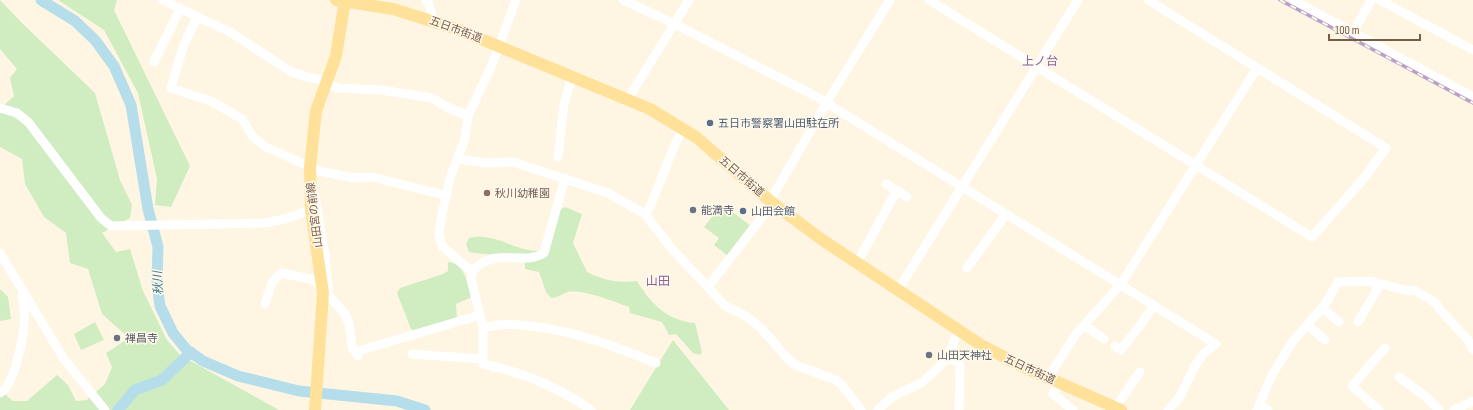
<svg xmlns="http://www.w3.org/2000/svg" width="1473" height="410" viewBox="0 0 1473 410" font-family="'Sofia Sans Condensed','Noto Sans JP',sans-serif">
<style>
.green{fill:#cfedc0}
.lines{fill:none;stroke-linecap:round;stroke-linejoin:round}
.river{stroke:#b5deea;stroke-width:11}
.minor{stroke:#fff;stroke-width:9}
.major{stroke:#ffe199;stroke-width:12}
.rail-casing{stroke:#b9a0c9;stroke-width:3.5}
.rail{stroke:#fff9eb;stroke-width:2;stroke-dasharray:6;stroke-linecap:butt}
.service-dot{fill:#5c6f8a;stroke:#fff9eb;stroke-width:1.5}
.education-dot{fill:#8d6e63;stroke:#fff9eb;stroke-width:1.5}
.worship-dot{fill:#6b7280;stroke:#fff9eb;stroke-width:1.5}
.labels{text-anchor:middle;stroke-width:3;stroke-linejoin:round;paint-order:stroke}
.street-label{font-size:11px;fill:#795c46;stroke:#fff9eb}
.service-label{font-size:11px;fill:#4e5e75;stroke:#fff9eb;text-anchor:start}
.education-label{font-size:11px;fill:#785e54;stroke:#fff9eb;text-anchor:start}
.worship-label{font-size:11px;fill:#5b616d;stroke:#fff9eb;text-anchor:start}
.neighbourhood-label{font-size:12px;fill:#8e619d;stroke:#fff9eb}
.water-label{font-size:12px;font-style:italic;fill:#3d7b8f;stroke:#fff9eb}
</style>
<rect width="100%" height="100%" fill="#fef6e3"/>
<path class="green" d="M0,0L23,24L95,93L120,180L132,205L130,218L102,233L116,252L130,249L143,291L167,340L180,355L279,410H0V390L13,401H27L57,375L68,385L76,401L87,400L105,384L112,367L106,353L129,338L102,314L88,269L70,263L66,233L44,217L25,184L22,159L0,147V109L14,96L10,78L17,69L0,49Z
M58,0H117L114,10L190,166L171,207L155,205L157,179L138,93L104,30Z
M722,204L751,226L728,256L714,245L719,238L704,227Z
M565,207L582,214L573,243L587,272C606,281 617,283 637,281C651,304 668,321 695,323L702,352L700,355L693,353L676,334L669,335L662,322L630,313L629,307C614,302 584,289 568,292C562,294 558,298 551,298L546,292L539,272L525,269L524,255C506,254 487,256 469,252L466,244L469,238C498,231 518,255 542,250L558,211Z
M448,262C465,263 467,283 472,297L456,304L457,320L416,333L411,329L397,293L400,288L443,274L448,271Z
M0,289L8,297L11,319L0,321Z
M95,322L104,340L81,350L74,334Z
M673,340L729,410H630Z"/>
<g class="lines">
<path class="river" d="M41,0L75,21L95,40L114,66L131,105L148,209L158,247L157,284L160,306L173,333L186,349L203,361L238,376L299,391L397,401L425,410
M118,410L135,390L162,380L191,352"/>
<path class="minor" d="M162,0L230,32L290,71L303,76L327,81
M426,0L429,4L433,21
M623,0L675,24L817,97L1216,344L1204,353L1195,366L1180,397L1168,410
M929,0L1312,237L1365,177L1386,148L1148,0
M1293,0L1473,97
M1380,0L1473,50
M197,17L183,47L171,88L213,102L242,119L253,137L266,147L319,171L354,178L371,177L445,195
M1353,33L1371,0
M154,62L180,9
M325,83L338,88L381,90L432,98L445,106L468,116
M628,99L689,0
M0,108L17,113L29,123L101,218L111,226L264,223L285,219L311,210
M558,157L564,104L572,76
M457,159L487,163L513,162L608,193L645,214L672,249L708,287
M565,178L544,253C524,266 498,247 474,269L471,279L483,328V364C521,372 560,388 591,410
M886,184L907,197
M315,196L325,255L328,289
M645,214L650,207L676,142L684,128
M0,253L64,359L105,410
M857,263L897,190
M967,268L1006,214
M472,272L442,246L439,234L442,214L451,175L465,138L468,116L491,67L516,0
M898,290L1078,0
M265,304L272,282L281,273L315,280L345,314L349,324L352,347L358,356
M1322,308L1339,322
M1358,322L1377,290L1375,282
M1084,325L1104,339
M1307,325L1325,340
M483,328C502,323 511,324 531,326C575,331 614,346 656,363
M958,330L948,358L958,362L960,366L959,410
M1115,346L1121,350C1132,335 1144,322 1154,305
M355,352L480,315
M412,354L482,359
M1399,377L1425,396L1439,410
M1048,378L1076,334L1121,284L1257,68
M1058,383L1053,394L1073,410
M0,393C14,386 23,339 24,324C25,314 24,305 22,296
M1259,405L1268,410
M1115,408L1140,372
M861,410L842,385L836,380L798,366L789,360L761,328L746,316L725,306L708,287L769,208L770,201L827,102L890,0
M878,410L892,397L923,382L948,358
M1257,410L1272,375L1280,362L1293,341L1324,306L1338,282L1370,281L1408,291L1414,290L1436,303L1440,310L1468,340L1473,350
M1379,410L1352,386L1385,348
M1454,410L1473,401"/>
<path class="major" d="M336,0L393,9L457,29L650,109L696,137L770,201L821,239L981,345L1026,368L1121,410
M315,410L323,293L311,210L310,167L316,111L336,56L345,0"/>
<g class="rail-casing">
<path id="rail" d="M1280,0L1473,103"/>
</g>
<use href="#rail" class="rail"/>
</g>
<g class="service-dot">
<circle cx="710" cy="123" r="4"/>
<circle cx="743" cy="211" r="4"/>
</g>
<circle class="education-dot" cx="487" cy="193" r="4"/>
<g class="worship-dot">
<circle cx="693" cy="210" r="4"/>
<circle cx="117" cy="338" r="4"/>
<circle cx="929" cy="355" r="4"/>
</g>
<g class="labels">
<g class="street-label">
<text transform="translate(456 29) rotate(20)" y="4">五日市街道</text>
<text transform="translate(742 176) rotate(41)" y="4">五日市街道</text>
<text transform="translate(314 215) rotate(-97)" y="4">山田宮の前線</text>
<text transform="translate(1030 369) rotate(25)" y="4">五日市街道</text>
</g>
<g class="service-label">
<text x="718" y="127">五日市警察署山田駐在所</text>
<text x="751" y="215">山田会館</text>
</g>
<g class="education-label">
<text x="495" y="197">秋川幼稚園</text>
</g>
<g class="worship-label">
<text x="701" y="214">能満寺</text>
<text x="125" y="342">禅昌寺</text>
<text x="937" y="359">山田天神社</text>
</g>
<g class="neighbourhood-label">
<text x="1040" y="65">上ノ台</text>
<text x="658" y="285">山田</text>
</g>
<g class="water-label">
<text transform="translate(158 283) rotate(-94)" y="4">秋川</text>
</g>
</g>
<path d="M1329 34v6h91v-6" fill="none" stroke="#795c46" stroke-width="2"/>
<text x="1335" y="34" font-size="12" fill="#795c46" stroke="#fff9eb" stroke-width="3" paint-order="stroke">100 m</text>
</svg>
